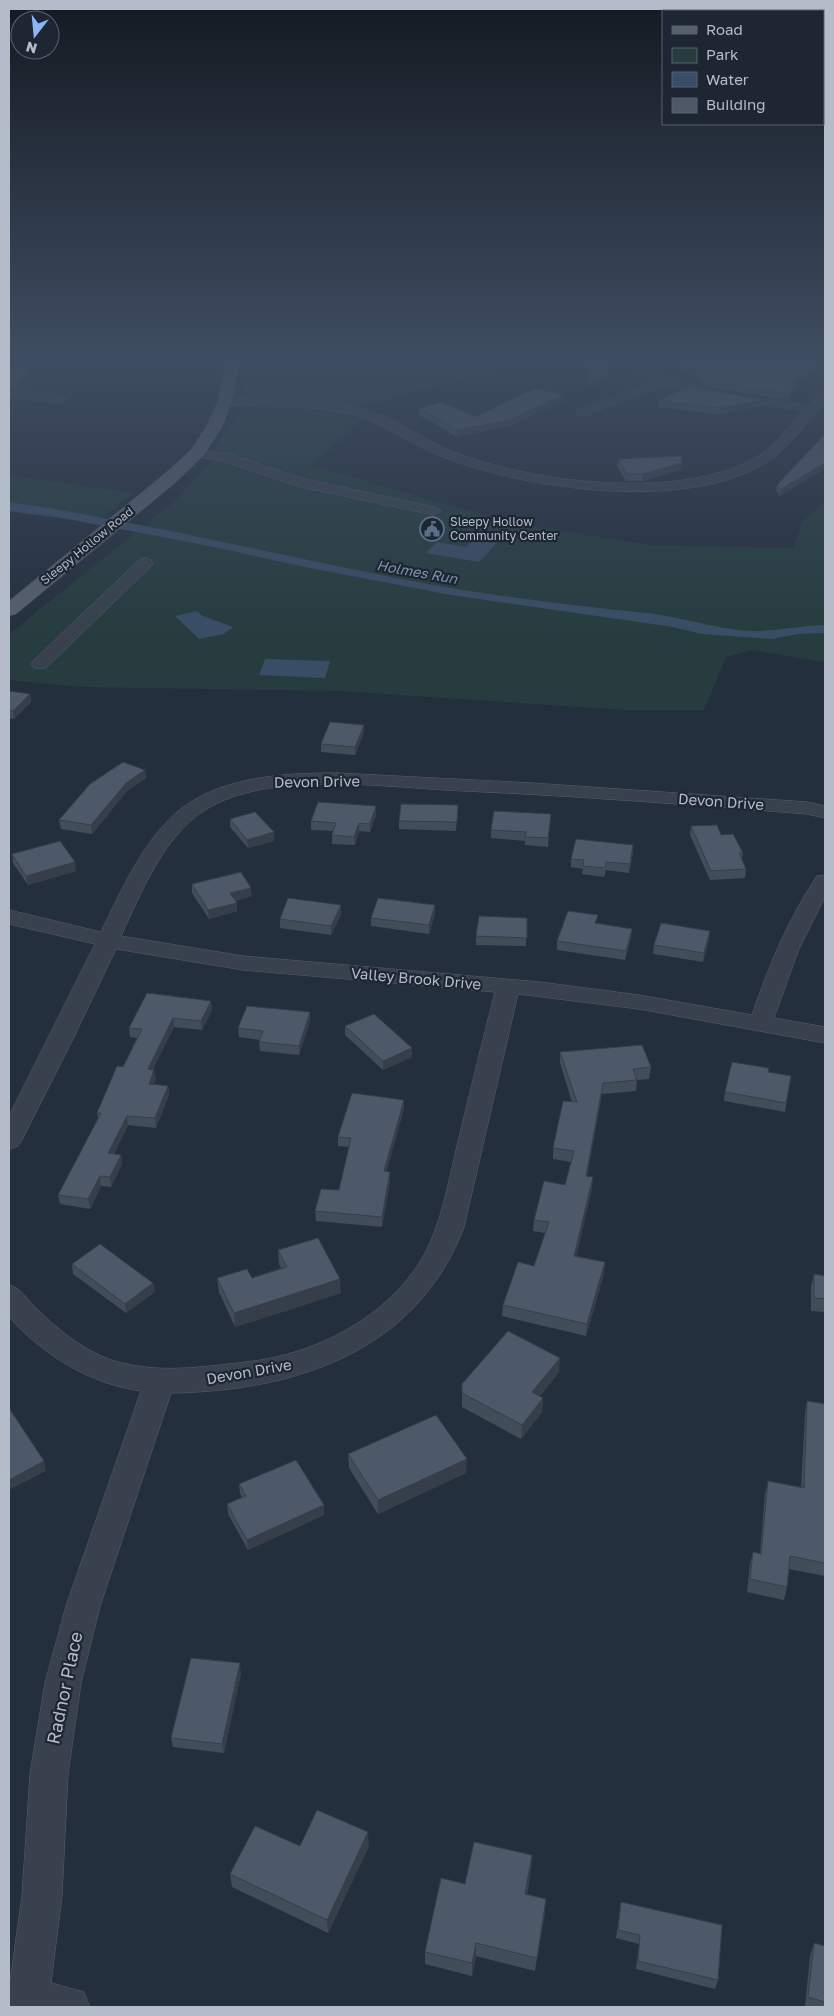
<svg xmlns="http://www.w3.org/2000/svg" width="834" height="2016" viewBox="0 0 834 2016" font-family="'Golos Text',sans-serif">
<style>
.green{fill:#263c3e}
.water{fill:#394d66}
.lines{fill:none;stroke-linecap:round;stroke-linejoin:round}
.minor-casing{stroke:#565f6b;stroke-width:1}
.major-casing{stroke:#414a56;stroke-width:1}
.minor{fill:#38414d;fill-rule:evenodd}
.major{fill:#56606d;fill-rule:evenodd}
.wall{fill:#424d5a}
.shaded-wall{fill:#363e4a}
.building{fill:#4d5969;stroke:#363e4a}
.labels{text-anchor:middle;stroke-width:4.5;stroke-linejoin:round;paint-order:stroke}
.far-poi-label{font-size:12px;fill:#b4bcc9;stroke:#1d2632;text-anchor:start}
.far-street-label{font-size:12px;fill:#b4bcc9;stroke:#1d2632}
.far-water-label{font-size:14px;font-style:italic;fill:#7c93b0;stroke:#1d2632}
.street-label{font-size:15px;fill:#b4bcc9;stroke:#1d2632}
.near-street-label{font-size:18px;fill:#b4bcc9;stroke:#1d2632}
</style>
<rect width="100%" height="100%" fill="#242f3d"/>
<path class="green" d="M482,355H550L359,407L242,395L246,360Z
M244,407L300,408L362,420L310,467L331,471L507,522L648,545L793,548L803,521L825,502V662L753,650L726,657L704,710H625L339,691L80,687L9,680V634L173,503L222,451L213,449Z
M9,475L134,493L95,523L9,512Z"/>
<path class="water" d="M9,502C139,521 267,553 396,578C479,594 564,605 647,613C684,617 720,631 758,631C780,630 802,626 824,625L825,633L798,634L772,639L702,634L673,627L451,595L300,566L214,547L57,517L9,511Z
M474,539L497,543L479,562L426,553L437,542L466,547Z
M196,611L203,616L233,627L224,634L199,639L175,616Z
M265,659L330,661L325,678L259,675Z"/>
<g class="lines">
<g class="minor-casing">
<path id="minor" d="M626,355H638C669,394 762,398 809,405L820,393L825,392V403C811,418 786,450 770,460C692,513 529,490 446,458C414,447 387,424 353,415C311,405 268,406 225,405L219,401L225,397C274,398 324,398 372,412C401,421 425,441 454,452C532,483 686,502 760,455C776,444 790,425 803,411L714,397L669,386L635,396L588,415H578L576,412L578,409L657,381L637,370Z
M9,389L61,395L67,399L61,403L9,397Z
M197,449L230,454L300,478L434,507L441,511L434,515L297,486L223,461L192,456L190,453Z
M145,558L151,560L153,563L151,566L46,668H34L31,664L34,660L139,560Z
M337,773L532,783L807,802L825,806V818L807,814C693,805 578,796 464,791C389,788 270,769 205,810C163,837 141,893 121,936L243,956L540,982L639,995L752,1015C769,965 788,919 817,876L825,875V897L799,949L774,1018L825,1027V1043L639,1009L518,994L464,1227C417,1352 295,1391 171,1393L100,1606L81,1683L68,1774L62,1896L51,1983L84,1992L90,2007H9V1989L22,1896L30,1774L45,1683L66,1606L141,1391C90,1384 43,1355 9,1317V1285C23,1289 29,1302 39,1311C60,1331 87,1353 115,1361C158,1374 202,1367 246,1362C315,1355 389,1317 424,1255C442,1222 448,1183 457,1146C469,1095 482,1043 495,992L243,970L116,949L73,1039L22,1140L18,1146L9,1149V1116L95,944L9,924V910L101,932C120,892 146,835 182,808C224,776 286,773 337,773Z"/>
</g>
<g class="major-casing">
<path id="major" d="M227,355H241L232,401L222,427L203,456L175,483L16,614L9,616V601L163,475L191,450L206,427L218,401Z"/>
</g>
<use href="#minor" class="minor"/>
<use href="#major" class="major"/>
</g>
<path class="wall" d="M579,355H601L608,379L591,387Z
M668,355H825V366L822,368L796,384L788,400L701,386V380L670,363Z
M9,368H28L29,374L17,388H9Z
M761,400L760,406L720,415L659,407V401Z
M564,401L509,426L457,437L419,415V408L475,417Z
M825,434V468L823,470L780,496L776,491L777,485Z
M618,459L681,470L643,481H626L617,466Z
M9,691L30,694L31,702L14,719L9,718V719Z
M364,725V733L355,755L321,752V744Z
M145,770L146,778L127,791L92,834L61,829L59,820Z
M458,805L456,831L399,829V821Z
M376,815L370,832L359,831L355,845L332,844V835L333,831L311,830V821Z
M230,819L274,841L248,848L230,827Z
M550,822L548,847L525,845V841L491,838V830Z
M691,826L721,835L743,853L742,859L746,869L745,878L710,880L690,835Z
M633,853L629,873L606,870L604,877L582,874L583,869L571,867V859Z
M12,854L76,871L28,885L13,863Z
M192,884L252,896L235,901L237,911L209,919L192,893Z
M341,914L331,935L280,928V919Z
M435,914L429,934L371,926V918Z
M527,918L526,946L476,945V936Z
M597,924L631,938L625,960L557,950V941Z
M709,940L703,962L653,954L654,945Z
M211,1001L212,1010L202,1030L174,1027L153,1069L156,1079L153,1084L168,1086L169,1095L156,1128L128,1125L114,1154L121,1155L122,1164L111,1187L101,1186L90,1209L60,1204L58,1195L98,1119L97,1113L123,1067L137,1038L130,1037L129,1028Z
M310,1021L299,1055L260,1051L259,1042L260,1040L239,1037L238,1028Z
M345,1026L412,1057L383,1070L345,1035Z
M560,1052L651,1067L649,1079L637,1080L636,1091L602,1094L587,1176L592,1189L576,1256L604,1274L586,1336L502,1316L503,1305L534,1266L545,1233L533,1231L534,1220L565,1185L571,1162L553,1159V1148L572,1102L560,1063Z
M768,1072L791,1076L785,1112L724,1101L725,1092Z
M404,1109L386,1172L390,1181L382,1227L316,1221L315,1211L339,1190L349,1147L338,1146V1137Z
M278,1250L341,1293L235,1327L219,1292L217,1278H252L281,1268L279,1264Z
M72,1264L153,1283L155,1292L126,1313L73,1274Z
M814,1274L825,1276V1312L811,1311V1287Z
M559,1372L540,1396L543,1398L542,1412L521,1439L462,1407V1384Z
M807,1401L825,1404V1576L789,1569L787,1587L784,1600L747,1592L750,1564L753,1552L760,1553L765,1494L768,1481L801,1488L805,1413Z
M348,1454L466,1473L378,1514L349,1468Z
M239,1484L324,1515L248,1550L228,1514L227,1504L242,1497L240,1494Z
M241,1673L224,1753L173,1747L171,1738Z
M300,1846H369L328,1933L232,1887L230,1874Z
M532,1855L531,1868L527,1895L545,1912L535,1971L476,1956L472,1976L425,1964V1952L465,1884Z
M621,1902L718,1980L715,1989L636,1969L639,1944L616,1938Z
M814,1943L825,1946V2007H805L810,1956Z"/>
<path class="shaded-wall" d="M825,361V366L822,368L796,384L788,400L789,394L797,378Z
M28,368L29,374L17,388L16,382Z
M609,373L608,379L591,387L592,381Z
M564,395V401L509,426L457,437V430Z
M761,400L760,406L720,415L721,408Z
M682,463L681,470L643,481V474Z
M825,463V468L823,470L780,496L781,489Z
M30,694L31,702L14,719L13,711Z
M364,725V733L355,755V747Z
M145,770L146,778L127,791L92,834L91,825L126,783Z
M376,806V815L370,832V824Z
M359,823V831L355,845L354,837Z
M274,832V841L248,848L247,840Z
M633,845V853L629,873L630,864Z
M75,862L76,871L28,885L26,876Z
M251,888L252,896L231,902L230,893Z
M237,903V911L209,919L208,910Z
M341,905V914L331,935V926Z
M435,905V914L429,934V925Z
M632,929L631,938L625,960L626,951Z
M710,931L709,940L703,962L704,953Z
M211,1001L212,1010L202,1030L201,1021Z
M310,1012V1021L299,1055V1046Z
M173,1018L174,1027L149,1078L148,1069Z
M412,1048V1057L383,1070V1061Z
M154,1070L156,1079L150,1093L149,1084Z
M603,1083L602,1094L585,1188L586,1176Z
M168,1086L169,1095L156,1128L155,1118Z
M404,1100V1109L384,1181V1171Z
M127,1116L128,1125L109,1163L108,1153Z
M121,1155L122,1164L111,1187L110,1177Z
M390,1172V1181L382,1227V1217Z
M100,1176L101,1186L90,1209L88,1199Z
M593,1177L592,1189L574,1267V1256Z
M605,1262L604,1274L586,1336L587,1324Z
M340,1279L341,1293L235,1327L234,1313Z
M153,1283L155,1292L126,1313L125,1304Z
M560,1358L559,1372L531,1407L532,1392Z
M543,1398L542,1412L521,1439L522,1425Z
M467,1459L466,1473L378,1514V1500Z
M44,1461L46,1471L9,1490V1480Z
M324,1505V1515L248,1550L247,1540Z
M240,1663L241,1673L224,1753L222,1744Z
M368,1832L369,1846L328,1933L327,1920Z
M532,1855L531,1868L524,1908L525,1894Z
M546,1899L545,1912L535,1971L537,1958Z
M476,1943V1956L472,1976V1963Z"/>
<path class="building" d="M581,355H601L609,373L592,381Z
M670,355H825V361L797,378L789,394L701,380L708,377L670,357Z
M9,368H28L16,382L9,381Z
M688,386L761,400L721,408L659,401Z
M535,388L564,395L509,420L457,430L419,408L442,402L475,417Z
M825,434V463L781,489L777,485Z
M681,456L682,463L643,474H627L618,459Z
M9,691L30,694L13,711L9,710Z
M330,722L364,725L355,747L321,744Z
M123,762L145,770L126,783L91,825L59,820L90,784Z
M318,802L376,806L370,824L359,823L354,837L332,835L336,823L311,821Z
M401,804L458,805L457,822L399,821Z
M494,811L551,814L548,838L525,837L526,832L491,830Z
M255,812L274,832L247,840L230,819Z
M717,825L721,835L733,834L743,853H739L746,869L711,871L691,826Z
M576,839L633,845L630,864L606,862L605,868L583,866L584,860L571,859Z
M60,841L75,862L26,876L12,854Z
M241,872L251,888L230,893L237,903L208,910L192,884Z
M288,898L341,905L331,926L280,919Z
M378,898L435,905L429,925L371,918Z
M568,911L598,915L595,923L632,929L626,951L557,941Z
M479,916L527,918V938L476,936Z
M661,923L710,931L704,953L654,945Z
M147,993L211,1001L201,1021L173,1018L148,1069L154,1070L149,1084L168,1086L155,1118L127,1116L108,1153L121,1155L110,1177L100,1176L88,1199L58,1195L101,1113H97L117,1066L123,1067L142,1029L129,1028Z
M247,1006L310,1012L299,1046L259,1042L263,1031L238,1028Z
M374,1014L412,1048L383,1061L345,1026Z
M642,1045L651,1067L633,1069L637,1080L603,1083L586,1176L593,1177L574,1256L605,1262L587,1324L503,1305L518,1262L534,1266L549,1222L534,1220L544,1181L565,1185L574,1151L553,1148L563,1101L577,1102L560,1052Z
M732,1062L769,1068L768,1072L791,1076L786,1103L725,1092Z
M352,1093L404,1100L384,1171L390,1172L382,1217L315,1211L321,1189L339,1190L351,1138L338,1137Z
M318,1238L340,1279L234,1313L217,1278L247,1269L252,1278L287,1267L278,1250Z
M100,1244L153,1283L125,1304L72,1264Z
M814,1274L825,1276V1299L814,1298Z
M508,1331L560,1358L532,1392L543,1398L522,1425L462,1393V1384Z
M807,1401L825,1404V1563L790,1556L787,1587L750,1579L753,1552L761,1554L768,1481L804,1488Z
M9,1408L44,1461L9,1480Z
M436,1415L467,1459L378,1500L348,1454Z
M296,1460L324,1505L247,1540L227,1504L246,1496L239,1484Z
M191,1658L240,1663L222,1744L171,1738Z
M317,1810L368,1832L327,1920L230,1874L255,1826L300,1846Z
M474,1842L532,1855L525,1894L546,1899L537,1958L476,1943L472,1963L425,1952L441,1878L465,1884Z
M621,1902L722,1925L718,1980L638,1961L640,1935L618,1930Z
M814,1943L825,1946V2002L808,1997Z"/>
<linearGradient id="sky" x2="0" y2="1"><stop stop-color="#141a22"/><stop offset="0.56" stop-color="#3f4d62"/><stop offset="1" stop-color="#3f4d62" stop-opacity="0"/></linearGradient>
<rect width="834" height="637" fill="url(#sky)"/>
<defs>
<g id="civic-ring" transform="scale(1.25)"><circle r="9.5" fill="#1d2632" stroke="#5c6f8a" stroke-width="1.5"/><path d="M-.6-6.5H3V-4.5H.6V-3L4-1V1h2V6H-6V1h2V-1L-.6-3ZM-1.2 2.5V6h2.4V2.5Z" fill="#5c6f8a"/></g>
</defs>
<g fill-rule="evenodd">
<use href="#civic-ring" x="432" y="529"/>
</g>
<g class="labels">
<g class="far-poi-label">
<text x="450" y="526">Sleepy Hollow<tspan x="450" dy="14">Community Center</tspan></text>
</g>
<g class="far-street-label">
<text transform="translate(87 546) rotate(-39)" y="4">Sleepy Hollow Road</text>
</g>
<g class="far-water-label">
<text transform="translate(417 572) rotate(10)" y="5">Holmes Run</text>
</g>
<g class="street-label">
<text transform="translate(317 782) rotate(-1)" y="5">Devon Drive</text>
<text transform="translate(721 802) rotate(4)" y="5">Devon Drive</text>
<text transform="translate(416 979) rotate(5)" y="5">Valley Brook Drive</text>
<text transform="translate(249 1372) rotate(-10)" y="5">Devon Drive</text>
</g>
<g class="near-street-label">
<text transform="translate(65 1688) rotate(-78)" y="6">Radnor Place</text>
</g>
</g>
<rect width="834" height="2016" fill="none" stroke="#b4bcc9" stroke-width="20"/>
<rect x="662" y="10" width="162" height="115" fill="#1d2632" stroke="#59626e"/>
<rect x="672" y="26" width="25" height="8" fill="#56606d" stroke="#59626e"/>
<text x="706" y="35" font-size="15" fill="#b4bcc9">Road</text>
<rect x="672" y="48" width="25" height="15" fill="#263c3e" stroke="#59626e"/>
<text x="706" y="60" font-size="15" fill="#b4bcc9">Park</text>
<rect x="672" y="72" width="25" height="15" fill="#394d66" stroke="#59626e"/>
<text x="706" y="85" font-size="15" fill="#b4bcc9">Water</text>
<rect x="672" y="98" width="25" height="15" fill="#4d5969" stroke="#59626e"/>
<text x="706" y="110" font-size="15" fill="#b4bcc9">Building</text>
<g transform="translate(35 35) rotate(196)"><circle r="24" fill="#1d2632" stroke="#59626e"/>
<path d="M0-4L9 19L0 12L-9 19Z" fill="#8ab6f7"/>
<text y="-8" font-size="14" font-weight="bold" text-anchor="middle" fill="#b4bcc9">N</text>
</g>
</svg>
